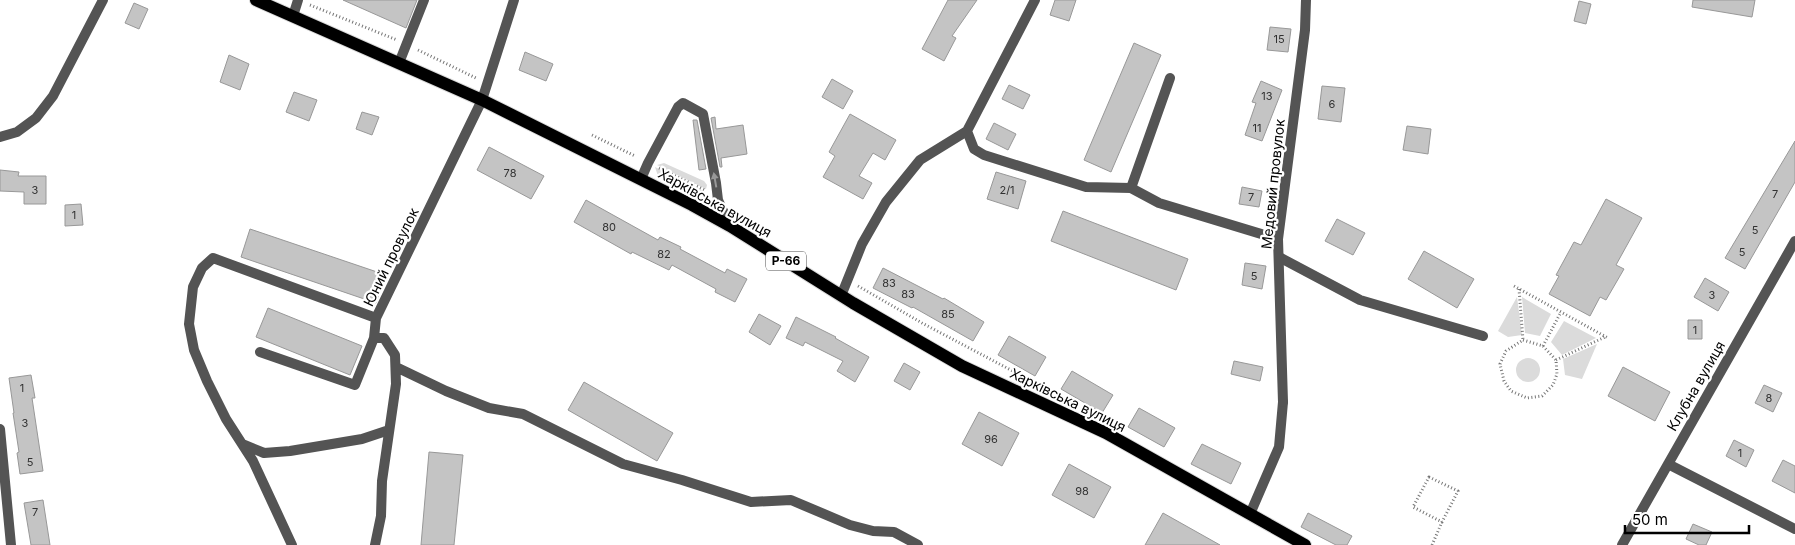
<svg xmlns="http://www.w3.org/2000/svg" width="1795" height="545" viewBox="0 0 1795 545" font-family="Inter,sans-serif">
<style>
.green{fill:#dbdbdb}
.building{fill:#c4c4c4;stroke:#989898}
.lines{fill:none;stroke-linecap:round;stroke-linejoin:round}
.primary-casing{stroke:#dbdbdb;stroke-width:14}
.path{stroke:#767676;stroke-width:3;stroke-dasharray:1 2.5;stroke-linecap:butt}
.service{stroke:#545454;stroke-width:10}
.minor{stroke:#545454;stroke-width:10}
.primary{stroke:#000;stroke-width:12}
.oneway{fill:#989898}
.labels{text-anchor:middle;stroke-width:4.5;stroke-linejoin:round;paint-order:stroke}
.number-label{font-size:11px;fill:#313131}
.shield{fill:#fff;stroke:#4c4c4c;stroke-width:1}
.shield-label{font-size:12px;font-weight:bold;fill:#000}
.street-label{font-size:14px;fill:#000;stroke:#fff}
</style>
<rect width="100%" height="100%" fill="#fff"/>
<path class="green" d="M664,163L704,181L707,185L706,189L657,165Z
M655,167L705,192L704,195L696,194L658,176Z
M1517,297L1522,335L1508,337L1498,331Z
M1522,297L1551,314L1540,336L1525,333Z
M1564,321L1596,338L1562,355L1551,342Z
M1597,344L1582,379L1565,375L1563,359Z
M1516 370a12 12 0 1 1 24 0a12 12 0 1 1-24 0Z"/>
<path class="building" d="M343,0H417L406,28Z
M948,0H977L952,36L956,38L944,61L922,49Z
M1055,0H1076L1069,21L1050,15Z
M1693,0H1755L1752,17L1692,7Z
M1579,1L1591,4L1586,24L1574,21Z
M134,3L148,9L139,29L125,23Z
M1270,27L1291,29L1288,52L1267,50Z
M1134,43L1161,55L1111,172L1084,160Z
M525,52L553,64L546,81L519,70Z
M229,55L249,64L240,90L220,82Z
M832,79L853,91L843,109L822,97Z
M1261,81L1282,90L1262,141L1245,135L1256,103L1252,102Z
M1009,85L1030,95L1023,109L1002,99Z
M1322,86L1345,88L1341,122L1318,119Z
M294,92L317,100L309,121L286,112Z
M362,112L379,117L372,135L356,129Z
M850,114L896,140L885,160L873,153L859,176L872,183L863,199L823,177L835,156L829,152Z
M715,117L716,129L743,125L747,154L721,158L722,167H720L711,118Z
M693,120H697L706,169L699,170Z
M994,123L1016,134L1008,150L986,139Z
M1407,126L1431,129L1428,154L1403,150Z
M1795,141V182L1745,269L1725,258Z
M489,147L544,176L531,199L477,170Z
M0,170L19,172L18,176H46V204H24V192L0,191Z
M996,172L1026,181L1018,209L987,199Z
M1242,187L1262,191L1259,207L1239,204Z
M1606,199L1642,218L1616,265L1624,269L1606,300L1600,297L1590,316L1549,294L1559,276L1556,275L1574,242L1581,245Z
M586,200L658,240L660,237L681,247L680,249L725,273L727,269L747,279L735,302L715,292L716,289L672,265L669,270L632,252L631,254L574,222Z
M81,204L83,225L65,226V205Z
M1063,211L1188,259L1176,290L1051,241Z
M1337,219L1365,233L1353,255L1325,241Z
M250,229L386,275L376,303L241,257Z
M1424,251L1474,279L1457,308L1408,279Z
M1245,263L1266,266L1262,289L1242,285Z
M883,268L943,299L944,298L984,322L973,341L913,307L912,308L873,288Z
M1705,278L1729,292L1718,311L1694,297Z
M268,308L362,346L350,375L256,337Z
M759,314L781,326L770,345L749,332Z
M796,317L836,337L835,338L869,357L855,382L837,371L843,361L805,342L803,346L786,338Z
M1688,320H1702V339H1688Z
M1009,336L1046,357L1035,376L998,355Z
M1234,361L1263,367L1260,381L1231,374Z
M904,363L920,372L910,390L894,381Z
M1623,367L1670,392L1655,421L1608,396Z
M1072,371L1113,395L1102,413L1061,389Z
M31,375L35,398H32L43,471L20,474L17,453L19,452L13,413H14L9,378Z
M584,382L673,433L657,461L568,410Z
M1764,385L1782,393L1773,412L1755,403Z
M1139,408L1175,428L1164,447L1128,427Z
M979,412L1019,433L1002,466L962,444Z
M1734,440L1754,450L1746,467L1726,456Z
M1202,444L1241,463L1231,484L1191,464Z
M429,452L463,455L454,545H421Z
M1783,460L1795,466V493L1772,481Z
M1069,464L1111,487L1094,518L1052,495Z
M43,500L50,545H31L24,503Z
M1163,513L1220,545H1145Z
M1308,513L1352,536L1347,545H1336L1301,527Z
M1693,524L1712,532L1706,545H1699L1686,539Z"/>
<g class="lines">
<g class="primary-casing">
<path id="primary" d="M256,0L482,100L692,205L730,226L853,303L962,366L1106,433L1305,545"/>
</g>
<path class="path" d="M310,5L397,40
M418,50L476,78
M592,135L635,156
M659,168L705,190
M858,286L922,323L1024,377
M1514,286L1608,338
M1519,289L1523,340
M1523,340L1543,346L1556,360L1557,374L1553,385L1542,396L1527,398L1511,391L1504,381L1500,364L1506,351Z
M1543,346L1561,312
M1556,360L1605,337
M1429,477L1458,491L1442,522L1413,507Z
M1432,545L1442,522"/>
<path class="service" d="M293,16L298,0
M399,63L424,0
M641,179L648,163L678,107L683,103L703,114L716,183L718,200L730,226
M1131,188L1170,78
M1279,257L1360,300L1483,336
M374,338H384L395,355L396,384L382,481L381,516L375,545
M260,352L355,385L374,338L376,318
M396,367L446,391L489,408L523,414L623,464L682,480L751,502L791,500L850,525L873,531L894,532L918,545
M242,444L264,453L290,451L362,439L389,430
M1250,514L1279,447L1283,402
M292,545L253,461L226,419L207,381L194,350L189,324L193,287L202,268L213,258L376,318L482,100"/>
<path class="minor" d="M482,100L514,0
M967,131L974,149L984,155L1086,187L1131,188L1159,203L1278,239
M0,137L17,132L36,118L53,96L103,0
M841,296L862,244L886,202L920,160L967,131L1035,0
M1283,402L1278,239L1305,30L1306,0
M0,429L11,545
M1668,464L1795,529
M1622,545L1795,241"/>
<use href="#primary" class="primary"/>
</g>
<defs><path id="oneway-solid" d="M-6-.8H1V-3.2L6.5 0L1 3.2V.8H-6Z" transform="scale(1.25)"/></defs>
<use class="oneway" href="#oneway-solid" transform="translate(715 180) rotate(-100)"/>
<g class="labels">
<g class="number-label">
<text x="1279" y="43">15</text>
<text x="1267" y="100">13</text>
<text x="1332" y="108">6</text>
<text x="1257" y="132">11</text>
<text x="510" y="177">78</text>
<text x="35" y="194">3</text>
<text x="1007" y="194">2/1</text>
<text x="1775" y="198">7</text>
<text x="1251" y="201">7</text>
<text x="74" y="219">1</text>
<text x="609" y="231">80</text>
<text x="1755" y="234">5</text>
<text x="1742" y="256">5</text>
<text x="664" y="258">82</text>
<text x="1254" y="280">5</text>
<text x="889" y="287">83</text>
<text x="908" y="298">83</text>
<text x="1712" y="299">3</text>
<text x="948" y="318">85</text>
<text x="1695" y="334">1</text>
<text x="22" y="392">1</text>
<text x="1769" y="402">8</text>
<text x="25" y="427">3</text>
<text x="991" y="443">96</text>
<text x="1740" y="457">1</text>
<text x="30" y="466">5</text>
<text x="1082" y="495">98</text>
<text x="35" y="516">7</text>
</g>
<rect class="shield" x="766" y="251.5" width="40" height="19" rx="4"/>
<g class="shield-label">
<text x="786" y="265">Р-66</text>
</g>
<g class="street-label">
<text transform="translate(1273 184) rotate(-84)" y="5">Медовий провулок</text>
<text transform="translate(715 203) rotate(29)" y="5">Харківська вулиця</text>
<text transform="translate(391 257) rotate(-64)" y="5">Юний провулок</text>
<text transform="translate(1696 386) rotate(-60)" y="5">Клубна вулиця</text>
<text transform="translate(1068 400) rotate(26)" y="5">Харківська вулиця</text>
</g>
</g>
<path d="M1625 525v8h124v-8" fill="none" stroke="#000000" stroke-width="2.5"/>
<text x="1632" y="525" font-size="15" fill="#000000" stroke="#ffffff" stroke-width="4" paint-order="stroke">50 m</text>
</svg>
